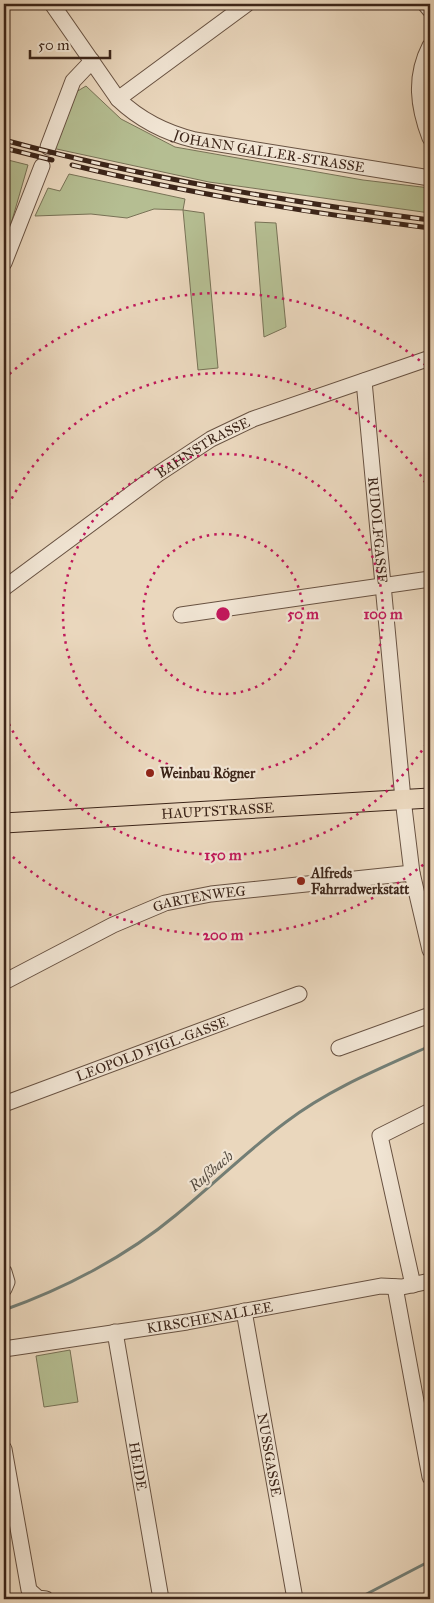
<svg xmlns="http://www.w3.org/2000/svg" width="434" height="1603" viewBox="0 0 434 1603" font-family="'IM FELL Great Primer',serif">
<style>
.green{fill:#b5be92;stroke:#787256}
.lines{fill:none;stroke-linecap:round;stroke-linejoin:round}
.stream{stroke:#737e75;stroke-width:3}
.minor-casing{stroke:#685242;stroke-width:17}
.major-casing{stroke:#3c2519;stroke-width:21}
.minor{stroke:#f1e5d4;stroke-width:15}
.major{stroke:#ead7bd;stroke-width:19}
.rail-casing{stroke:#3c2519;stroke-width:5}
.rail{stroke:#f1e5d4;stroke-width:3;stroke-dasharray:9;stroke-linecap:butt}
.ring{fill:none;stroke:#c2185b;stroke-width:2.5;stroke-dasharray:2.5 5}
.poi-dot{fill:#8f2418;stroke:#f1e5d4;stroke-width:2}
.labels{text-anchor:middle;stroke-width:4.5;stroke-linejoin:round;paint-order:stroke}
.street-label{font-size:14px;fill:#3c2519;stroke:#f1e5d4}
.poi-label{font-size:14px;font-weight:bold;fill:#3c2519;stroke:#f1e5d4;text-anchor:start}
.water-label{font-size:15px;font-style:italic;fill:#534a3f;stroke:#f1e5d4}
.centre{fill:#c2185b;stroke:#f1e5d4;stroke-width:2.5}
.ring-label{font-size:15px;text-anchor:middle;font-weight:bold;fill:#c2185b;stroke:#f1e5d4;stroke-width:4.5;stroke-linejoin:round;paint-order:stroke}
</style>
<rect width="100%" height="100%" fill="#ead7bd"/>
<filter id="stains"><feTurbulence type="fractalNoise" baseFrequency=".004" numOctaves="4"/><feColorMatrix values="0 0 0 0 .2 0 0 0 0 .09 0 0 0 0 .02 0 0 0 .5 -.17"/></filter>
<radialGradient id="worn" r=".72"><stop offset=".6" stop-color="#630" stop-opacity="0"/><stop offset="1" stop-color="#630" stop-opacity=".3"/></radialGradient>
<path class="green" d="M86,86L121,119L175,147L363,180L430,188V213L209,182L52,148L76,92Z
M4,159L28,165L4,248Z
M69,174L185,199L183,210L204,213L218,368L198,370L183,210L154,209L127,218L91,214L35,216L48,188L60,191Z
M255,222L276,223L286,327L264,337Z
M70,1350L78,1402L44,1407L36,1356Z"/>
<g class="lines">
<path class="stream" d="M4,1310C64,1289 127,1256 176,1215C213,1185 248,1150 286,1122C329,1089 381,1068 430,1046
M357,1599L430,1561"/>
<g class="minor-casing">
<g id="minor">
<path id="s1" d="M52,4L118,99C140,120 166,133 195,140L430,178"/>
<path d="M425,4L430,10"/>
<path d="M430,46C414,77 418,107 430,138"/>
<path d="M118,99L247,4"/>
<path d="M48,147L73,81L92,61"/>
<path d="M4,263L42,166"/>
<path id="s2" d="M364,381L403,799L412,873L430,950"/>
<path id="s3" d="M4,588L158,474L211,439L253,419L430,358"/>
<path d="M181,615L430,579"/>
<path id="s4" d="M4,982L113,925L165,903L211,894L412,873"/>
<path d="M339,1048L430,1015"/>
<path id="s5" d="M4,1104L299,994"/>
<path d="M4,1272L7,1282L4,1289"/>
<path d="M413,1285L380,1136L430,1111"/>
<path d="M395,1287L430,1477"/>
<path id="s6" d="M244,1311L295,1599"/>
<path id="s7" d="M115,1332L161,1599"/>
<path id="s8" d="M4,1349L187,1322L381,1286L402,1287L430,1281"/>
<path d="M4,1449L29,1590L38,1598L46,1599"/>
</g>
</g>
<g class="major-casing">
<g id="major">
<path id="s9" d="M4,823L430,798"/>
</g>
</g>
<use href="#minor" class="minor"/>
<use href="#major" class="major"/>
<g class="rail-casing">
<path id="rail" d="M4,140C144,178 286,202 430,220
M4,148L52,160
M72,165C190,194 309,213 430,228"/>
</g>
<use href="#rail" class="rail"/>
</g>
<g class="ring">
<circle cx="223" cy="614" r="80"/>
<circle cx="223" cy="614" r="160"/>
<path d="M430 738A241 241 0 0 1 5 716M5 512A241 241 0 0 1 430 490"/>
<path d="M429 860A321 321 0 0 1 4 849M4 379A321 321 0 0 1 429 368"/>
</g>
<g class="poi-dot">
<circle cx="150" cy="773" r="5"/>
<circle cx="301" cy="881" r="5"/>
</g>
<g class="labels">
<g class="street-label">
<text dy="5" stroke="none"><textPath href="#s1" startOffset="279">JOHANN GALLER-STRASSE</textPath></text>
<text dy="5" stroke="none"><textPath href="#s3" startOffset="244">BAHNSTRASSE</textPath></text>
<text dy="5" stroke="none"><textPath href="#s2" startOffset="150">RUDOLFGASSE</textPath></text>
<text dy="5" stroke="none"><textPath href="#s9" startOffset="214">HAUPTSTRASSE</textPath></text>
<text dy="5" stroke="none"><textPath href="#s4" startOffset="214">GARTENWEG</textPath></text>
<text dy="5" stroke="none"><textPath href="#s5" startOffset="158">LEOPOLD FIGL-GASSE</textPath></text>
<text dy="5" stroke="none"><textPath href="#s8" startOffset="208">KIRSCHENALLEE</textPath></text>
<text dy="5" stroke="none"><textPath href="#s6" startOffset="146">NUSSGASSE</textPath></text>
<text dy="5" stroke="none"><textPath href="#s7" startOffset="136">HEIDE</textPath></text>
</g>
<g class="poi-label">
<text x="160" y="778">Weinbau Rögner</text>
<text x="311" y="878">Alfreds<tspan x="311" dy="16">Fahrradwerkstatt</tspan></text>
</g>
<g class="water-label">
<text transform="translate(211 1171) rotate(-41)" y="5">Rußbach</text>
</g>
</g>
<circle cx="223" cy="614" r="8" class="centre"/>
<g class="ring-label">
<text x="303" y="619">50 m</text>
<text x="383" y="619">100 m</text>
<text x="223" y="860">150 m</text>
<text x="223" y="940">200 m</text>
</g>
<rect width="434" height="1603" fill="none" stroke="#ead7bd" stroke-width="20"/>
<rect x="5" y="5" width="424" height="1593" fill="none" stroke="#3c2519" stroke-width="2.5"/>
<rect x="10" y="10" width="414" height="1583" fill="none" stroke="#3c2519"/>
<path d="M30 50v8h80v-8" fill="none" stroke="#3c2519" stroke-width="2.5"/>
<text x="38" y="50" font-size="15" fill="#3c2519" stroke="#f1e5d4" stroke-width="4" paint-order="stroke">50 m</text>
<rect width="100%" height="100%" filter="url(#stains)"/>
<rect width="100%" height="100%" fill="url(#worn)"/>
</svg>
